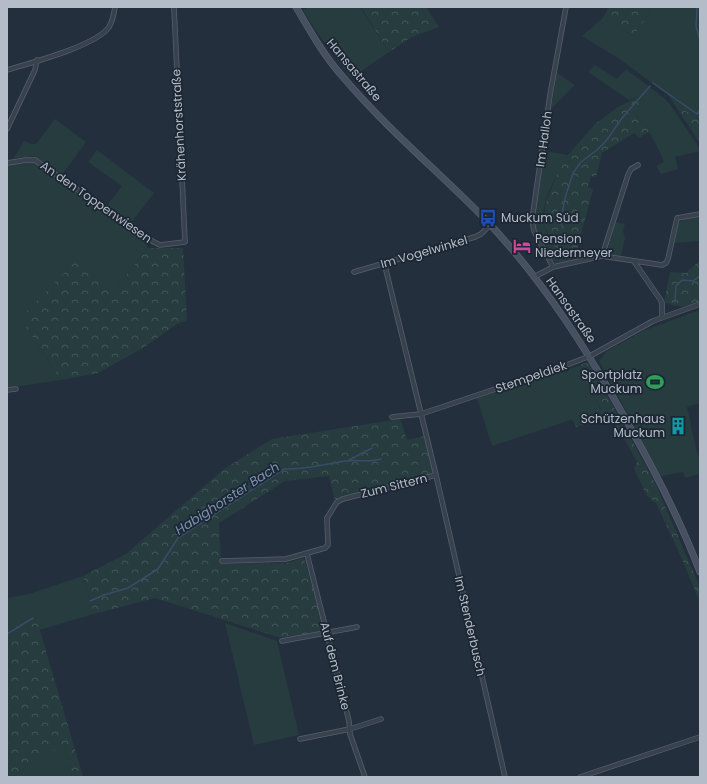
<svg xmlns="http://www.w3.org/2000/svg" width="707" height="784" viewBox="0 0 707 784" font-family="Poppins,sans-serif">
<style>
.green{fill:#263c3f}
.forest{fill:url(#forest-crowns)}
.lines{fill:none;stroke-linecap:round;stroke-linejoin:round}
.stream{stroke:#394c67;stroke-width:1.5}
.minor-casing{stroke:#565f6c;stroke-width:5.5}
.secondary-casing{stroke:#565f6c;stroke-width:7}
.minor{stroke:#38414e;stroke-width:4}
.secondary{stroke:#465061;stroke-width:5.5}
.labels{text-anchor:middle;stroke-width:3.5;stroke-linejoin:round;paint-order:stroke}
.street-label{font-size:12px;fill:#b4bcc9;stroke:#1d2633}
.poi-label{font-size:12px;fill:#b4bcc9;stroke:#1d2633;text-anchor:start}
.water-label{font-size:13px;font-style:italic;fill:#7c92b1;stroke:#1d2633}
</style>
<defs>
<pattern id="forest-crowns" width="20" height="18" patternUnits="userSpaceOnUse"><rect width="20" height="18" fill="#263c3f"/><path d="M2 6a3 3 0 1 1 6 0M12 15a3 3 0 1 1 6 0" fill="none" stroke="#435659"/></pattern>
</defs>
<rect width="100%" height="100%" fill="#242f3e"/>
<path class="green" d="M309,7H360L389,52L351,78L316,31L303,11Z
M653,7H700V120L681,108L676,107L668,95L621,60L582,36L603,18L634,36Z
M595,65L617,79L626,69L664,98L672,107L700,149V151L675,157L678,169L661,174L656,166L664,162C657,143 647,128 635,113L645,101L638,97L629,100L588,72Z
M557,73L575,85L551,109Z
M55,119L86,142L62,175L33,156L13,159L24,141L32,144H36Z
M97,150L154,193L130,224L106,207L122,186L88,162Z
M545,151L568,155C558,171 538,208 544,225C549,238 557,246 557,260L561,263L557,264C548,256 538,242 536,229C533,209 542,173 545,151Z
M26,161H33L41,166L148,241L147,248L114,292L20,318L61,380L7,388V165Z
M700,217V241L674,243C677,219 676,221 700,217Z
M615,222L625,224L623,231L625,238L621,257L609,255L607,251Z
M700,310V403L687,407L697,453L700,458V474L685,478L683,472L661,476L599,361L607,351L645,330Z
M578,366L601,410L492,446L477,398Z
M83,576L94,614L39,630L35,617L7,634V598L29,594Z
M225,623L277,641L299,735L254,745Z
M64,743L72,777H13L27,766Z"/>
<path class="forest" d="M361,7H426L439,27L412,37L389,52Z
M609,7H653L634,36L603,18Z
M638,97L645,101L635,113L649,131L640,138L634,133L602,153L596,177L591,176L588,187L593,189L575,257L574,260L561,263L557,260V252L544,224L545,205L558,171L568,155L595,124L618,107Z
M676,107L681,108L700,120V143Z
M147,248H183L187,320L177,324L143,348L98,373L61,380L20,318L75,262L114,292Z
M700,260V302C685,307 679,308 664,302L670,272L686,273Z
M585,363L589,364L613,406L655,483L700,587V603L682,559L656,503L647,496L634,469L637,462L620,431L610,418L576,427L572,419L601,409L578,366Z
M400,419L407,440L424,436L433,472L425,477L335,500L329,476L285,481L219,523L221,564L288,563L303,558L305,561L325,631L281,638L155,598L94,614L83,576L126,554L224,469L272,439Z
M36,617L83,777H72L64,744L27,766L13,777H7V634Z"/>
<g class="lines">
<path class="stream" d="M697,7L696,27L700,39
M653,83L697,114L700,110
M563,228L560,222L566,195L573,173L581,162L597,150L606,141L622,118L650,86
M675,302L676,286L682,280L693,281L700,276
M349,460L372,448
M90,601L104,595L128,588L158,569L178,538L284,469C305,470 325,464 346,461C358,459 369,463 381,459
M7,634L33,618"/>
<g class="minor-casing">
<path id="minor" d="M7,70C30,63 96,46 109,27C112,22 114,14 115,7
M7,129L35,70L37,60
M7,163L26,160H35L152,241L160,245L185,242L174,7
M602,256L628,175L631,169L638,165
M634,261L635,263L660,299L662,303V317
M553,267L534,231L532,220L550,95L566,7
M354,272L475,237L481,234L490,225
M534,277L553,267L602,256L662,265L666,263L668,259L677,218L700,214
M7,390L16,389
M392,417L421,414L564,366L590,356L653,321L700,304
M436,475L505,777
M307,554L349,721L350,734L365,777
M222,561L286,559L325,548L328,545L327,518L337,502L343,499L436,475L384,262
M282,641L357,627
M300,739L350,729L381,719
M580,777L700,737"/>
</g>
<g class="secondary-casing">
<path id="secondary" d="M296,7C310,31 324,56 343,77C386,128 438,171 485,219C544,281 590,354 631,429C657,475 681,522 700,572"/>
</g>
<use href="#minor" class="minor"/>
<use href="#secondary" class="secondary"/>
</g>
<defs>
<g id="bus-bare" transform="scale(1.38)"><path d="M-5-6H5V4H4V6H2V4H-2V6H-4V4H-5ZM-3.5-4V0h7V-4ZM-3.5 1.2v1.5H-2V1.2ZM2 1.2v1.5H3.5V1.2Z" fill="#1a4fb4" stroke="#1d2633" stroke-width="2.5" paint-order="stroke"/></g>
<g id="hotel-bare" transform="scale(1.38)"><path d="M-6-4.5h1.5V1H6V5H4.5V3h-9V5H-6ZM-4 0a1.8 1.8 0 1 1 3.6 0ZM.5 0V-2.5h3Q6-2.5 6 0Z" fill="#d1479c" stroke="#1d2633" stroke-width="2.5" paint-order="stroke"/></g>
<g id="stadium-bare" transform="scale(1.38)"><path d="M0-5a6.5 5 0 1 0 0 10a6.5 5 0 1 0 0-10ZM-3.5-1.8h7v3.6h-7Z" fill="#2e9e5b" stroke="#1d2633" stroke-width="2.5" paint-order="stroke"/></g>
<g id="building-bare" transform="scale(1.38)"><path d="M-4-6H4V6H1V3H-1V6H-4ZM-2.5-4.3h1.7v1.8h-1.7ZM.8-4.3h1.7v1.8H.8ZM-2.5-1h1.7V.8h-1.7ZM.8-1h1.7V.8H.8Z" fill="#0f9aa8" stroke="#1d2633" stroke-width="2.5" paint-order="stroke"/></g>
</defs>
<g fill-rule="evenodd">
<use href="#bus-bare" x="488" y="218"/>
<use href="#hotel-bare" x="522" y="246"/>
<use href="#stadium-bare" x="655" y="382"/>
<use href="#building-bare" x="678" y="426"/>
</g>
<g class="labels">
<g class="street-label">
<text transform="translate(354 70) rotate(50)" y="4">Hansastraße</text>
<text transform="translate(179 125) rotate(-93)" y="4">Krähenhorststraße</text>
<text transform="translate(544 139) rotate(-82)" y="4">Im Halloh</text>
<text transform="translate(96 202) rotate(35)" y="4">An den Toppenwiesen</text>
<text transform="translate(424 252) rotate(-16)" y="4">Im Vogelwinkel</text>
<text transform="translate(571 310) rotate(55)" y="4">Hansastraße</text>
<text transform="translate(531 377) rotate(-19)" y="4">Stempeldiek</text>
<text transform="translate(394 486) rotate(-14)" y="4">Zum Sittern</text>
<text transform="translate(470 626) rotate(77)" y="4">Im Stenderbusch</text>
<text transform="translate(335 666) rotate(76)" y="4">Auf dem Brinke</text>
</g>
<g class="poi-label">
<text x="501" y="222">Muckum Süd</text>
<text x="535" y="243">Pension<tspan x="535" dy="14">Niedermeyer</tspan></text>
<text x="642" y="379" text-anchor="end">Sportplatz<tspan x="642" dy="14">Muckum</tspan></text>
<text x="665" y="423" text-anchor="end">Schützenhaus<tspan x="665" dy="14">Muckum</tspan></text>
</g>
<g class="water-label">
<text transform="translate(227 498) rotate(-33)" y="5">Habighorster Bach</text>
</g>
</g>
<rect width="707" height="784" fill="none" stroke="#b4bcc9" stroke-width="16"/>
</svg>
